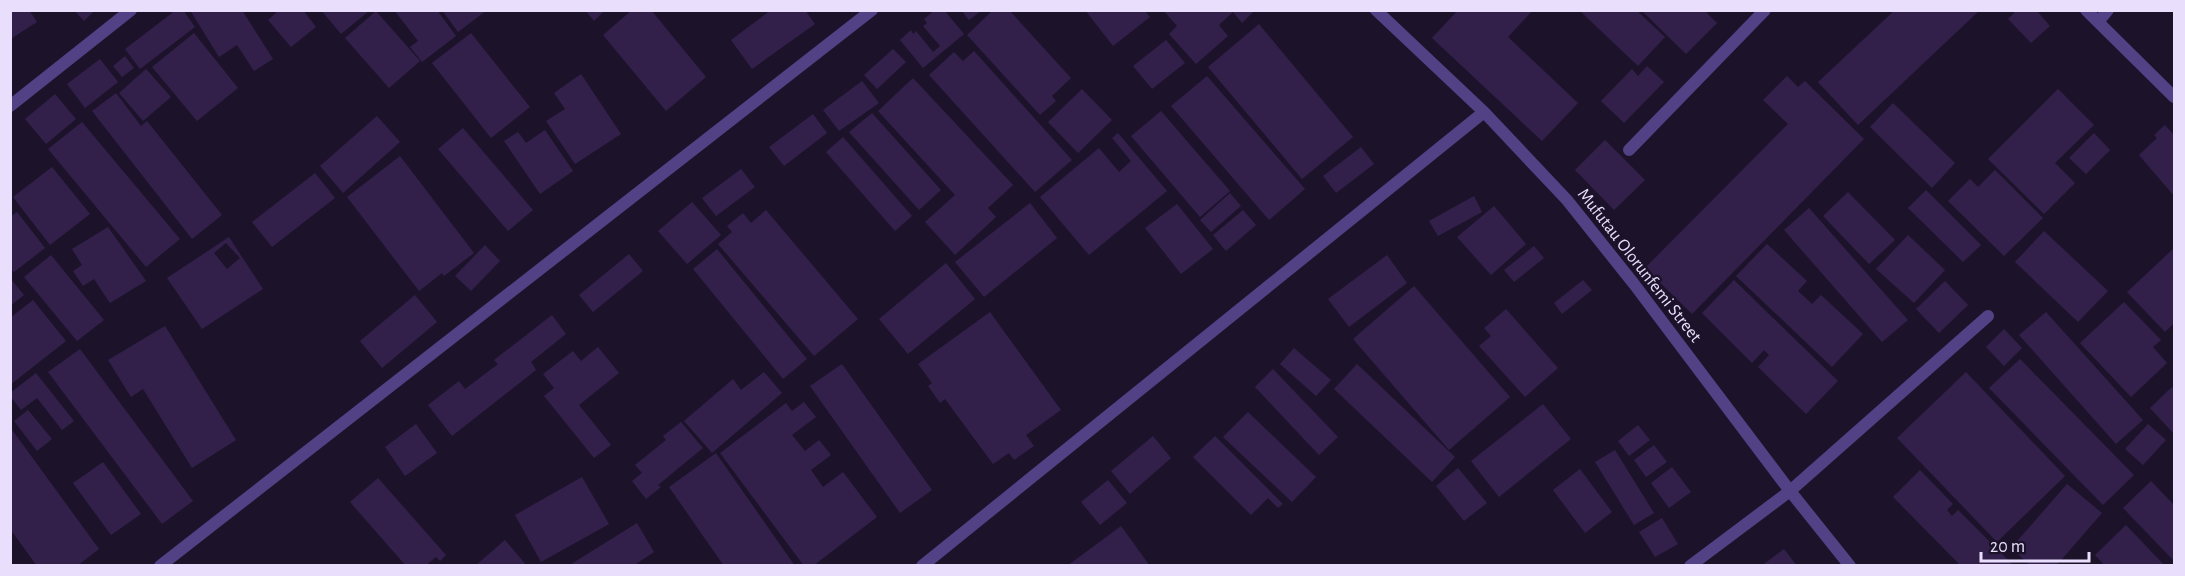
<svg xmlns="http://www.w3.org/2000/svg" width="2185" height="576" viewBox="0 0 2185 576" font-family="'Alegreya Sans',sans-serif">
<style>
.building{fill:#32204a;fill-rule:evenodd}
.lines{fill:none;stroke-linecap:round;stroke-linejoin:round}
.lane{stroke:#534186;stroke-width:12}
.street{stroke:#534186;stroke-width:12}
.labels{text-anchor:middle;stroke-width:5;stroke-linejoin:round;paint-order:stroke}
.street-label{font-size:18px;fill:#e9dffd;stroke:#1c132b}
</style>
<rect width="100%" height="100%" fill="#1c132b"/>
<path class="building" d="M10,10H29L37,22L12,38Z
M74,10H95L84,21Z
M176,10H183L195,27L140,69L125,49Z
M190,10H242L273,59L254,71L237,45L219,57Z
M279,10H303L316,27L291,47L268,20Z
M321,10H370L341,34Z
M394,10H437L456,36L422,62L410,47L418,41Z
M442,10H487L458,32Z
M585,10H605L594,21Z
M632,10H651L706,77L666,111L603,35Z
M771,10H805L815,24L752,69L731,40Z
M935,10H944L964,34L923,68L900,40L911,30L913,34L916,31L933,52L940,46L923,26L927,23L924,19Z
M961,10H982L969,20Z
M993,10H1009L1071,78L1052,96L1056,101L1040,115L967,35Z
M1085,10H1144L1150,17L1113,46Z
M1163,10H1255L1242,23L1233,12L1219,25L1228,36L1196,64L1169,34L1177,26Z
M1458,10H1533L1508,37L1578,103L1542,141L1432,38Z
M1579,10H1636L1665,37L1638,66Z
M1641,10H1704L1717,23L1686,54Z
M1895,10H1980L1858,125L1818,82Z
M2014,10H2036L2050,26L2031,43L2008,19L2015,12Z
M376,11L420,61L389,88L345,38Z
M1259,24L1353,137L1302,179L1208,67Z
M194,33L238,88L197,121L152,67Z
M471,33L530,107L491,138L432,63Z
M1166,40L1185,63L1152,89L1133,66Z
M893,49L906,62L877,89L864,75Z
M974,51L1072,160L1035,192L929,75L954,52L963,61Z
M125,56L134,68L122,77L113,66Z
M100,59L118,82L85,108L67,84Z
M1647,66L1664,82L1624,123L1601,101L1632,69L1638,76Z
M146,69L171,97L143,121L119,93Z
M581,74L621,134L575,164L546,121L565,109L554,93Z
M1207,76L1305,189L1269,220L1171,106Z
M1787,76L1798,87L1805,81L1864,139L1692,314L1645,268L1788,124L1763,100Z
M913,78L1013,185L988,208L996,217L955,255L925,222L955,195L878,111Z
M862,81L879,103L839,131L823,110Z
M1082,89L1112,120L1078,153L1048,122Z
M2058,89L2094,125L2055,163L2075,183L2044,214L1988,159Z
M116,93L141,126L147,121L222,215L192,239L92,111Z
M55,94L76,119L46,144L25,119Z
M1893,103L1955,163L1932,188L1870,127Z
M1161,111L1230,191L1200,217L1131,136Z
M872,113L941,190L919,210L849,132Z
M813,114L827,133L784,166L769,147Z
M377,116L400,142L343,193L320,166Z
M82,122L180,239L146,267L48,149Z
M2165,125L2174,135V196L2139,155L2157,138L2154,135Z
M463,128L533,210L508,231L438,149Z
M545,130L573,171L540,194L504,141L518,132L526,143Z
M1118,133L1167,191L1089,255L1040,197L1099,148L1119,172L1131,161L1112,138Z
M2094,133L2110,150L2086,174L2069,158Z
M843,137L912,216L895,231L826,152Z
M1605,140L1645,180L1614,210L1575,170Z
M1361,147L1374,164L1336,193L1323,176Z
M400,156L474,253L444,276L442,273L419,291L347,197Z
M52,167L90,214L50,245L13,197Z
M741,169L755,187L716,216L702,198Z
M1995,170L2043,218L2004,256L1948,201L1970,179L1978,187Z
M315,173L335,198L272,247L252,222Z
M1926,190L1981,245L1963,262L1908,208Z
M1848,192L1895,240L1869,264L1823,216Z
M1230,193L1241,206L1211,232L1200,220Z
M1474,196L1482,212L1438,236L1429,221Z
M692,202L721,235L687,264L658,231Z
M1030,203L1057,238L984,297L955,262Z
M1177,204L1213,249L1181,274L1145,228Z
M1494,206L1526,244L1491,275L1457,237Z
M1809,208L1908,320L1882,342L1784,230Z
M766,210L858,319L814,356L718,244L732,232L727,226L743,213L751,223Z
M1243,210L1256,225L1226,251L1213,235Z
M17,212L45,248L14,272L10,268V217Z
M108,227L146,281L110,303L94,279L83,286L73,271L82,265L72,249Z
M2044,231L2108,291L2078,322L2015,262Z
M1908,235L1945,270L1914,303L1876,269Z
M229,237L263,289L202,329L167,278ZM226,243L240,258L227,269L214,253Z
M1767,244L1807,281L1798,291L1812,304L1821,295L1863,334L1832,367L1736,276Z
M485,245L500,261L471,291L455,276Z
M1534,246L1544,258L1514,282L1504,270Z
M2174,248V323L2165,332L2127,292Z
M717,249L807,359L783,379L693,269Z
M629,254L643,271L593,312L579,295Z
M51,255L104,320L77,341L24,277Z
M1387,255L1407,283L1349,327L1328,299Z
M946,263L975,299L908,354L879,319Z
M10,278L24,295L10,306Z
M1583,280L1592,290L1562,314L1554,303Z
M1734,280L1838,381L1806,414L1758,367L1769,355L1764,350L1752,363L1702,313Z
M1945,281L1968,305L1939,333L1916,309Z
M1414,286L1510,397L1449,450L1353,339Z
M415,295L437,322L382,368L360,341Z
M33,300L66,341L10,385V318Z
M2124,302L2161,340L2153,347L2167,363L2131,397L2080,343Z
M1506,309L1558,368L1525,397L1479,346L1491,336L1484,328Z
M990,312L1061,410L1026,435L1034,446L1014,460L1009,453L993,464L945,399L940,403L928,386L932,383L918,364Z
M2046,312L2143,420L2116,444L2019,335Z
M552,315L566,334L531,362L536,370L452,436L428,405L459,381L465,389L498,364L494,360Z
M165,326L236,440L192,468L143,389L131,397L108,360Z
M2004,329L2022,348L2004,366L1986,347Z
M598,347L619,373L579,405L611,445L594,458L544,396L554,388L543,374L573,351L581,361Z
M1294,348L1331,380L1316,396L1280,364Z
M80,349L193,501L162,524L48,372Z
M2020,359L2134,475L2103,505L1989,388Z
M842,364L932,490L900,513L810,386Z
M1357,364L1455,457L1432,482L1334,389Z
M1273,369L1338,437L1319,455L1255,387Z
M764,372L782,393L712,453L684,421L733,379L741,390Z
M1966,372L2065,476L1997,542L1897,438Z
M36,373L74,421L62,430L37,398L21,410L10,396V393Z
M2172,387L2174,390V434L2150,408Z
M804,402L816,417L792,435L805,451L819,440L831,455L811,470L823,487L843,472L877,517L813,566H804L720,453L786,403L792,411Z
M1543,404L1571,439L1499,497L1471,461Z
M28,410L52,439L37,451L14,421Z
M1248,412L1316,477L1292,502L1223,437Z
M681,422L703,448L658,485L661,487L646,499L632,481L642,473L635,465L666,440L663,436Z
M416,424L437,453L405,476L385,447Z
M2148,424L2166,440L2143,465L2125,449Z
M1638,425L1650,440L1629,456L1618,441Z
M10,427L99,549L77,566H37L10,529Z
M1153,436L1171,458L1130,494L1111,471Z
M1215,436L1283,504L1278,508L1268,498L1251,515L1193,457Z
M1654,445L1667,462L1646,477L1634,460Z
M1615,450L1654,513L1634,525L1595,462Z
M716,453L795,566H724L669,487Z
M103,462L141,514L111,535L73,483Z
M1672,467L1691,492L1669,508L1651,483Z
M1458,468L1487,503L1464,521L1436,486Z
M1580,469L1612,512L1585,533L1553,490Z
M1920,470L1953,504L1947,510L1952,516L1958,510L2014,566H1961L1893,497Z
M582,477L609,524L541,562L515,515Z
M378,478L446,555L440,561L436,557L425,566H406L350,502Z
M1108,480L1127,503L1100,525L1081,502Z
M2151,481L2174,505V561L2123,508Z
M2067,484L2102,513L2056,566H2031L2011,548Z
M1662,518L1678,544L1655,557L1639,532Z
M637,523L654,552L633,566H568Z
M2126,525L2165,566H2105L2095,555Z
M1121,526L1150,566H1067Z
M505,540L527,566H475Z
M1784,549L1797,566H1761Z"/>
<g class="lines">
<path class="lane" d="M1790,491L1988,316"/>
<path class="street" d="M1376,10L1484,112L1567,200L1634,284L1790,491L1850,566
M2086,10L2174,97
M2098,22L2108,10
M10,106L131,10
M1629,150L1765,10
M160,566L872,10
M922,566L1484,112
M1690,566L1790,491"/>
</g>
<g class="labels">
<g class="street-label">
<text transform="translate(1640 265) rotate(52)" y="6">Mufutau Olorunfemi Street</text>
</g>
</g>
<rect width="2185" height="576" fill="none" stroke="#e9dffd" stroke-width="24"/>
<path d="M1981 552v9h108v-9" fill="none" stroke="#e9dffd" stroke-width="3"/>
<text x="1990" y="552" font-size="18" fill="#e9dffd" stroke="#1c132b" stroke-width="4.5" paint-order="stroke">20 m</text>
</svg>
